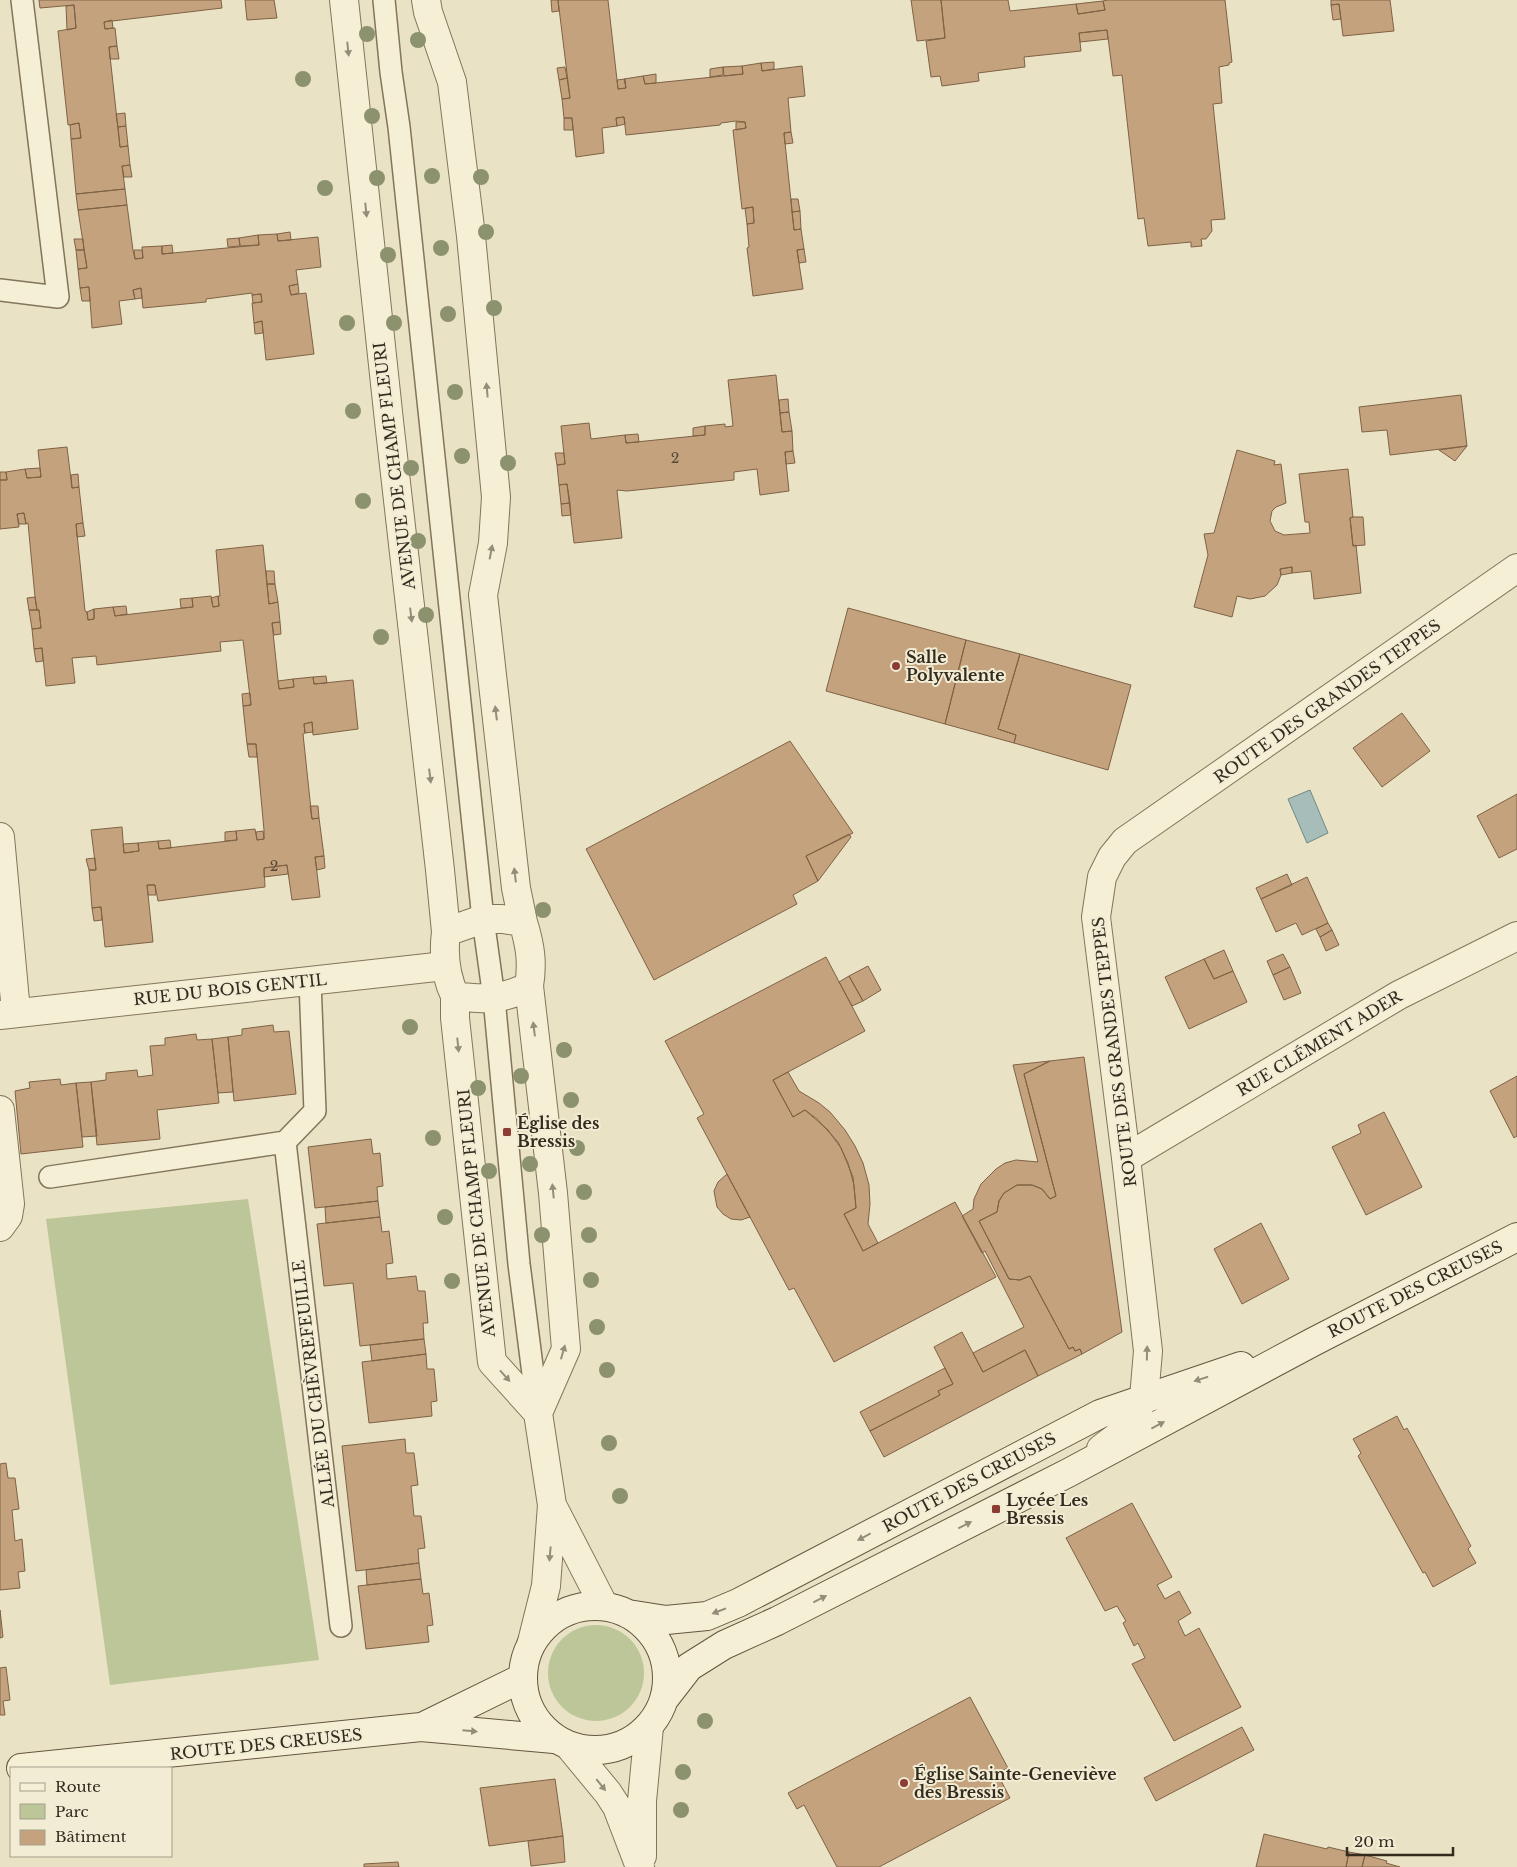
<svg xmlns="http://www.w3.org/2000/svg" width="1517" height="1867" viewBox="0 0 1517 1867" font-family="'Libre Baskerville',serif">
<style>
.green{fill:#bcc699}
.water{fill:#a6bdb9;stroke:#6e8a86}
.building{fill:#c4a27e;stroke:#7f6245}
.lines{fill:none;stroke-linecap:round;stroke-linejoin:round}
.service-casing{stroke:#82755c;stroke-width:24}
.minor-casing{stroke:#82755c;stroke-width:30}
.tertiary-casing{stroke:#82755c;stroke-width:30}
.secondary-casing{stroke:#645640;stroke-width:30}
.service{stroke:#f5efd6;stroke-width:21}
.minor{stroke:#f5efd6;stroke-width:28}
.tertiary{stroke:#f5efd6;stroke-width:28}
.secondary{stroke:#f5efd6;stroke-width:28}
.tree{fill:#8c916e}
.oneway{fill:#948d7a}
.poi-dot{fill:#8b3c33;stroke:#f1ecd3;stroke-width:2}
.labels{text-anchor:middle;stroke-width:4;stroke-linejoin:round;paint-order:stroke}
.number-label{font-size:14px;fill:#584937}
.street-label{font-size:16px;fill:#342b1f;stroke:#f1ecd3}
.poi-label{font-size:16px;font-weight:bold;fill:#342b1f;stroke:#f1ecd3;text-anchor:start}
</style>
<rect width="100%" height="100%" fill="#e9e2c4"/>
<path class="green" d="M248,1199L319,1660L110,1685L46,1219Z
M548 1673a48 48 0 1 1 96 0a48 48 0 1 1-96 0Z"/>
<path class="water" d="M1310,790L1328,833L1307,843L1288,799Z"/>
<path class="building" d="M39,0H221L222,8L104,22L105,29L115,28L117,46L109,47L120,147L128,146L130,165L122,166L125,189L76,194L71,139L81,138L79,123L68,125L58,31L76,28L74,5L40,8Z
M245,0H274L277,18L247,20Z
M551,0H558L559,11L552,12Z
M558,0H608L618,89L626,88L624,79L643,76L645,84L743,74L742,66L761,63L762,71L802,66L805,96L788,98L791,132L784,133L794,230L801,229L804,249L797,250L803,289L753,296L747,248L749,247L747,224L754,223L753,207L742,209L733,130L746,128L745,122L736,121L721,123L720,125L626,135L624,117L616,118L617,126L602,128L604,153L576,157L572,118H564L562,99L570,98Z
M911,0H941L945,38L917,41Z
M941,0H1008L1010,11L1076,4L1078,14L1105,10L1103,1L1108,0H1225L1232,62L1229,63V65L1219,67L1222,103L1213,104L1225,219L1211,220L1212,231L1206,239H1201L1202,246L1191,247V242L1148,246L1144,218L1138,219L1122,75L1113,76L1107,30L1079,33L1081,51L1024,57L1025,67L978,73L979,81L942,86L940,76L931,77L926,41L945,38Z
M1331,0H1390L1394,31L1343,36L1339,4L1331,5Z
M1103,1L1105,10L1078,14L1076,4Z
M1339,4L1341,19L1333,20L1331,5Z
M74,5L76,28L67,30L66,6Z
M112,20L113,28L105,29L104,22Z
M1107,30L1108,39L1080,42L1079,33Z
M117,46L119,59H110L109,47Z
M774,62V69L762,71L761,63Z
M742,66L743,74L724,76L723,67Z
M565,67L567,78L559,80L557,68Z
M723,67V75L710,77V69Z
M656,74V83L645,84L643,76Z
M567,78L570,98L562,99L559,80Z
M625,79L626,88L618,89L617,80Z
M125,113L126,126L118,127L116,114Z
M624,117L625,124L617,126L616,118Z
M564,118H572L573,130H564Z
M736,122H745L746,128L736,130Z
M79,123L81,138L71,139L70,125Z
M126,126L128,146L120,147L118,127Z
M791,132L793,143L785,144L784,133Z
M130,165L132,177H124L122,166Z
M125,189L127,205L78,210L76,194Z
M791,199H798L800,211L792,212Z
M127,205L133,250L135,259L143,258L142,247L162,246V254L259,245L258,235L277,234L278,241L318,237L321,267L296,270L298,284L289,286L291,295L306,293L314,354L266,360L262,321L254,323L252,303L262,302L261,294L252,295V293L206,299V302L143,308L141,288L133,290L135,299L119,301L122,324L92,328L89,287L80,288L78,269L87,268L78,210Z
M753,207L754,223L747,224L745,208Z
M800,211L801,229L794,230L792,212Z
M290,232L291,240L278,241L277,234Z
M258,235L259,245L240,246L239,238Z
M239,238L240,246L228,247L227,239Z
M74,239H83L84,250H76Z
M172,245L173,253L162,254V246Z
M804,249L806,262L799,263L797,250Z
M76,250H84L87,268L78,269Z
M134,250H142L143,258L135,259Z
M298,284L299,293L291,295L289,286Z
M89,287L90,301H82L80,288Z
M141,288L142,298L135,299L133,290Z
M261,294L262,302L253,303L252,295Z
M262,321L263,333L255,334L254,323Z
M776,375L782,432L792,431L793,451L785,452L789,491L760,495L757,469L734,472V480L627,491L617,490L622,538L574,543L567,484L559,485L557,465L565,464L561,426L589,423L591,439L625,435L626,443L705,435V426L725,424V427L733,426L728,380Z
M1461,395L1467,446L1390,455L1387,430L1362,432L1359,407Z
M788,399L789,412L780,413L779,400Z
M789,412L792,431L782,432L780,413Z
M705,426V435L693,436V428Z
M638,434L639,442L626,443L625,435Z
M1467,446L1455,461L1439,450Z
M67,447L72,488L79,487L83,523L76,524L85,611L87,612L88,620L94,619V609L113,607L115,616L193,607L192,598L211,596L213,607L219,606L218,596H220L216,550L263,545L269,604L278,602L280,622L272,623L279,689L294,687L293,679L313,677L314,684L353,680L358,729L313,735L312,722L304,724L305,733L303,734L312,819L319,818L324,856L315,857L320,897L292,900L287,865L264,868L265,887L158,901L155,885H147L153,942L105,947L101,907L92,908L89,870H96L91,830L122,827L124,853L139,851L138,843L158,841L159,849L237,840L236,831L255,829L257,840L264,839V830L256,744H247L243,706L251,705L243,640L220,642L221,651L97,665L96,656L72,658L75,683L46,686L42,648L34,649L32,629L41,628L39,610H37L35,597L28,523L26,524L24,513L17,514L19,527L0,529V480H7L6,472L25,469L27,478L41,477L38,450Z
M1237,450L1275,461L1274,465L1281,464L1286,503L1276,507L1272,511L1270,521L1275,531L1284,535L1310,533L1309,522H1305L1299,474L1348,469L1353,517L1350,518L1353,546L1356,545L1361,593L1314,599L1311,571L1292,573V567L1280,569L1281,575L1277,585L1265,596L1250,599L1237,596L1232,617L1194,607L1208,555L1204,534L1214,533Z
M793,451L795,463L786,464L785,452Z
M555,453H564L565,464L557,465Z
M40,468L41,477L27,478L25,469Z
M0,472H6L7,480H0Z
M78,474L79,487L72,488L71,475Z
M567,484L570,503L561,504L559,485Z
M570,503L571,515L562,516L561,504Z
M24,513L26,524H19L17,514Z
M1353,517H1363L1365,545L1353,546L1350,518Z
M83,523L85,536L77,537L76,524Z
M1292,567V573L1281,575L1280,569Z
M266,571H274L275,584H267Z
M267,584H275L278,602L269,604Z
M218,596L219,606L213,607L211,598Z
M35,597L37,610H29L27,598Z
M192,598L193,607L181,608L180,599Z
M126,606L127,614L115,616L113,607Z
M848,608L966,640L945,724L826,691Z
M94,609V619L88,620L87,612Z
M29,610H39L41,628L32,629Z
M280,622L281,634L274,635L272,623Z
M966,640L1020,654L998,729L1016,735L1014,743L945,724Z
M42,648L43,661L36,662L34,649Z
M1020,654L1131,685L1108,770L1014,743L1016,735L998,729Z
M326,676L327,683L314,684L313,677Z
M293,679L294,687L279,689L278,681Z
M250,693L251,705L243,706L242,694Z
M1402,713L1430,751L1382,787L1353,748Z
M312,722L313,732L305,733L304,724Z
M790,741L853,833L806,856L818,881L793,895L797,904L654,980L586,849Z
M247,744H256L257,757H249Z
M1517,794V849L1499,858L1477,816Z
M310,806H318L319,818L312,819Z
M236,831L237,840L225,841V832Z
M263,831L264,839L257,840L256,832Z
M849,834L851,837L818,881L806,856Z
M170,840L171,848L159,849L158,841Z
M138,843L139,851L124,853L123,844Z
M324,856L325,868L317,870L315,857Z
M95,858L96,870H89L86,859Z
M287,865L288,874L264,877V868Z
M1287,874L1292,885L1261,899L1256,888Z
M1307,877L1328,923L1302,935L1296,923L1276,932L1261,899Z
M147,885H155L156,895H148Z
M101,907L102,920L94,921L92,908Z
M1328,923L1332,930L1320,937L1316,929Z
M1332,930L1339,945L1326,951L1320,937Z
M1224,950L1233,971L1214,979L1204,959Z
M1283,954L1290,967L1273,975L1267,961Z
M826,957L865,1031L773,1080L793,1117L805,1110L828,1130L841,1148L853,1177L856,1208L844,1214L863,1251L955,1202L996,1277L834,1362L794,1288L789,1290L697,1118L704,1114L665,1041Z
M1204,959L1214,979L1233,971L1247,1002L1189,1029L1165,977Z
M868,966L881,990L863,1001L849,976Z
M1290,967L1301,993L1284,1000L1273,975Z
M849,976L863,1001L852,1006L839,982Z
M273,1025L274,1032L289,1031L296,1094L234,1101L228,1037L242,1035V1029Z
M196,1034L197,1040L212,1039L219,1103L157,1110L160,1139L97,1145L91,1082L106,1080V1073L137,1070L138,1077L153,1075L150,1046L165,1045V1038Z
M228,1037L233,1092L218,1093L212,1039Z
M1084,1057L1122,1332L1082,1354L1080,1349L1075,1351L1073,1347L1069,1349L1030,1276L1020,1280L1009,1279L979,1221L997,1212L999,1201L1004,1193L1017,1185H1032L1042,1189L1050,1199L1056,1196L1024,1074L1050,1061Z
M1050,1061L1024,1074L1056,1196L1050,1199L1042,1189L1032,1185H1017L1004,1193L999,1201L997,1212L979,1221L1009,1279L1020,1280L1030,1276L1069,1349L1073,1347L1075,1351L1080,1349L1082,1354L1038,1376L1025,1350L983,1372L973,1353L1024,1327L985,1251L982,1253L962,1216L973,1209L974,1199L981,1184L996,1169L1005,1163L1016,1160L1038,1162L1013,1065Z
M788,1072L799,1091L819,1103L830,1112L845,1130L855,1146L863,1163L869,1185L870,1204L868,1224L878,1243L863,1251L844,1214L856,1208L854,1185L848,1163L838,1142L817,1119L805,1110L793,1117L773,1080Z
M1517,1076V1136L1514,1138L1490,1091Z
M60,1079L61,1085L76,1083L83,1147L21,1154L15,1091L30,1088L29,1082Z
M91,1082L97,1136L82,1137L76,1083Z
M1384,1112L1422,1187L1366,1215L1332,1147L1361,1133L1358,1125Z
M371,1139L373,1154L380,1153L383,1186L377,1187L378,1201L315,1208L308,1147Z
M727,1174L750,1217L741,1220L731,1219L723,1214L717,1207L714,1191L718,1182Z
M378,1201L380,1217L326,1223L325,1207Z
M380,1217L382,1232L389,1231L393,1263L386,1264L387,1279L416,1276L418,1291H425L428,1323H423L424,1339L360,1346L353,1283L324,1286L317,1224Z
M1261,1223L1289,1279L1242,1304L1214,1249Z
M962,1332L983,1372L1025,1350L1038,1376L884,1457L870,1431L940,1395L938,1391L953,1384L934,1347Z
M424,1339L426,1354L372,1361L370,1345Z
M426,1354L427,1369H434L437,1401L431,1402L432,1416L369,1423L362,1362Z
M945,1368L953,1384L938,1391L940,1395L870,1431L860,1412Z
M1397,1416L1404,1430L1407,1428L1471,1546L1468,1549L1476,1563L1433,1587L1425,1572L1423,1573L1358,1456L1361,1453L1353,1439Z
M405,1439L406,1453H414L418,1485L411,1486L414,1516H421L425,1548L418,1549L419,1563L356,1571L342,1446Z
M6,1463L8,1478H15L19,1509L12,1510L15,1541L22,1539L25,1571L18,1572L20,1588L0,1590V1464Z
M1132,1503L1172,1577L1157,1585L1165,1599L1179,1591L1191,1613L1178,1621L1185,1636L1199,1628L1241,1707L1174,1741L1132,1664L1145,1658L1138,1643L1134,1646L1123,1623L1126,1621L1117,1606L1105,1611L1066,1538Z
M419,1563L421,1579L367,1585L366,1570Z
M421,1579L423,1594L429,1593L433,1625L427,1626L429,1642L366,1649L358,1586Z
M0,1610L3,1637L0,1638Z
M6,1667L10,1700L3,1701L5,1715H0V1668Z
M970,1697L1008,1768L997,1773L1010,1798L879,1867H837L804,1805L797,1809L788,1793Z
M1242,1727L1254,1750L1156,1801L1144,1778Z
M555,1779L563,1836L489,1846L480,1788Z
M1264,1834L1327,1849L1328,1847L1349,1852L1346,1867H1256Z
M563,1836L565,1862L531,1866L528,1841Z
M1349,1852L1365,1855L1362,1867H1346Z
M1365,1855L1387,1861L1386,1863L1400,1867H1362Z
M398,1862L399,1867H364V1864Z"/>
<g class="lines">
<g class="service-casing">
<path id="service" d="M384,0L391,72L399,127L483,919L494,998L519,1264L538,1413
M0,290L58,297L22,0
M310,981L315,1111L285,1142L341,1626
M50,1177L285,1142"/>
</g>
<g class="minor-casing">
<path id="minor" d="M0,837L16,1012
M0,1015L445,966
M0,1110L10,1204L8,1216L0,1227
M1126,1158L1399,995L1517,936
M1101,1449L1126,1430L1144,1398L1148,1351L1126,1158L1096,917L1102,877L1112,857L1125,841L1517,568"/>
</g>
<g class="tertiary-casing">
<path id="tertiary" d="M344,0L389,421L440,870L446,932
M426,0L428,12L452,82L471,236L496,497L493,543L483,595L516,888L523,922
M529,986C503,1000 484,1000 455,996C445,975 443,955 446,932L483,919H502L523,922C530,945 533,962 529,986L553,1193L566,1349L538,1413
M455,996V1018L492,1362L538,1413L552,1505L546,1586L532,1642
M553,1507L604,1606
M570,1747L608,1793L617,1807L640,1867
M642,1856V1801L649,1727"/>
</g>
<g class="secondary-casing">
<path id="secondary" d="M523 1678a72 72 0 1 1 144 0a72 72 0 1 1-144 0Z
M628,1614L666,1620L707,1616L738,1603L1100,1414L1241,1366
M665,1698L689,1667L724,1645L777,1621L1068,1473L1313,1342L1517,1237
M422,1727L522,1678
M21,1768L421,1727L554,1739"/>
</g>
<use href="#service" class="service"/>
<use href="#minor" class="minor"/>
<use href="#tertiary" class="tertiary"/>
<use href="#secondary" class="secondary"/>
</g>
<g class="tree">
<circle cx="367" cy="34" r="8"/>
<circle cx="418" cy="40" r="8"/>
<circle cx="303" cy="79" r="8"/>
<circle cx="372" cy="116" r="8"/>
<circle cx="432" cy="176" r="8"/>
<circle cx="481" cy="177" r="8"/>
<circle cx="377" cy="178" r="8"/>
<circle cx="325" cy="188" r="8"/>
<circle cx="486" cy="232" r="8"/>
<circle cx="441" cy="248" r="8"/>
<circle cx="388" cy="255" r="8"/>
<circle cx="494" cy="308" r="8"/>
<circle cx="448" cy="314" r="8"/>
<circle cx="347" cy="323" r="8"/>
<circle cx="394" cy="323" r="8"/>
<circle cx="455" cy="392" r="8"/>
<circle cx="353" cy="411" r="8"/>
<circle cx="462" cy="456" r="8"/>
<circle cx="508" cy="463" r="8"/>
<circle cx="411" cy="468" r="8"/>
<circle cx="363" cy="501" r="8"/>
<circle cx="418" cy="541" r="8"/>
<circle cx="426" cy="615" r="8"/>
<circle cx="381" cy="637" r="8"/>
<circle cx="543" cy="910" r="8"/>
<circle cx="410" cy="1027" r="8"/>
<circle cx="564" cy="1050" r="8"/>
<circle cx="521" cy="1076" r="8"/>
<circle cx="478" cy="1088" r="8"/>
<circle cx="571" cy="1100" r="8"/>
<circle cx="433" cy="1138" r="8"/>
<circle cx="577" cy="1148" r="8"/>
<circle cx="530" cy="1164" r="8"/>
<circle cx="489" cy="1171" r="8"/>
<circle cx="584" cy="1192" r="8"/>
<circle cx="445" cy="1217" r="8"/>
<circle cx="542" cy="1235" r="8"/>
<circle cx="589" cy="1235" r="8"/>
<circle cx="591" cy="1280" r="8"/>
<circle cx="452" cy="1281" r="8"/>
<circle cx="597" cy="1327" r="8"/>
<circle cx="607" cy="1370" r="8"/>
<circle cx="609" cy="1443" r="8"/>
<circle cx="620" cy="1496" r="8"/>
<circle cx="705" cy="1721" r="8"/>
<circle cx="683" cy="1772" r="8"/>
<circle cx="681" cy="1810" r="8"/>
</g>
<defs><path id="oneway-solid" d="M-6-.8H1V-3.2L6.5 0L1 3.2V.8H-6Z" transform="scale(1.25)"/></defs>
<g class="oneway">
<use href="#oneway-solid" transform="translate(348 49) rotate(84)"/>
<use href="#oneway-solid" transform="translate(366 210) rotate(84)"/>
<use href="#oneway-solid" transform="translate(487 390) rotate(-95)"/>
<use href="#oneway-solid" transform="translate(491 552) rotate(-79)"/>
<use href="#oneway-solid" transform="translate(411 615) rotate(83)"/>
<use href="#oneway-solid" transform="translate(496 713) rotate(-97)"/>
<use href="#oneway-solid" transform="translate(430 776) rotate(83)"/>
<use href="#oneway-solid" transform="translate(515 875) rotate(-97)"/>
<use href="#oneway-solid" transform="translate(534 1029) rotate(-97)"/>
<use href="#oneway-solid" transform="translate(458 1045) rotate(84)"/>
<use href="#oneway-solid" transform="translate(553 1191) rotate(-96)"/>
<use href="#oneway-solid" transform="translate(563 1352) rotate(-74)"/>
<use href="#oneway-solid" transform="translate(1147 1353) rotate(-89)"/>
<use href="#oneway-solid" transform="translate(505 1376) rotate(48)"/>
<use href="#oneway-solid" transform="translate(1201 1379) rotate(162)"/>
<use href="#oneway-solid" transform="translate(1158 1425) rotate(-28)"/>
<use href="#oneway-solid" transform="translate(965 1525) rotate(-27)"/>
<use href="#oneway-solid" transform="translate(864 1537) rotate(152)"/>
<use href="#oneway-solid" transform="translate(550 1554) rotate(95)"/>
<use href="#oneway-solid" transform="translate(820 1599) rotate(-27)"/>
<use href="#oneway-solid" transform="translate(719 1611) rotate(159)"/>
<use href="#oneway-solid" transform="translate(470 1731) rotate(5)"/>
<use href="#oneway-solid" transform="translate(601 1785) rotate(51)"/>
</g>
<g class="poi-dot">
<circle cx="896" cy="666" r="5"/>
<rect x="502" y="1127" width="10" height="10" rx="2.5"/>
<rect x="991" y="1504" width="10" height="10" rx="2.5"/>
<circle cx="904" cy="1783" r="5"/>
</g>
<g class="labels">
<g class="number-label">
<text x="675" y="463">2</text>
<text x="274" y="871">2</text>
</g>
<g class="street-label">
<text transform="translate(394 466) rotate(-97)" y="6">AVENUE DE CHAMP FLEURI</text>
<text transform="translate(1327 701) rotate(-35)" y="6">ROUTE DES GRANDES TEPPES</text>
<text transform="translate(230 989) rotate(-6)" y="6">RUE DU BOIS GENTIL</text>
<text transform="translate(1319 1043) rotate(-31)" y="6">RUE CLÉMENT ADER</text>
<text transform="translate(1114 1052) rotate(-97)" y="6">ROUTE DES GRANDES TEPPES</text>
<text transform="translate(476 1213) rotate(-96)" y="6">AVENUE DE CHAMP FLEURI</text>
<text transform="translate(1415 1289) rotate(-27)" y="6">ROUTE DES CREUSES</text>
<text transform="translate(313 1384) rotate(-97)" y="6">ALLÉE DU CHÈVREFEUILLE</text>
<text transform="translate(969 1482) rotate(-28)" y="6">ROUTE DES CREUSES</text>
<text transform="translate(266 1744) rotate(-6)" y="6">ROUTE DES CREUSES</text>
</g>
<g class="poi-label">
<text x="906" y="663">Salle<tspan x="906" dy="18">Polyvalente</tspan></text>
<text x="517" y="1129">Église des<tspan x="517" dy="18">Bressis</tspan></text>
<text x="1006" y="1506">Lycée Les<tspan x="1006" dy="18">Bressis</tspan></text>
<text x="914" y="1780">Église Sainte-Geneviève<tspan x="914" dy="18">des Bressis</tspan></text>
</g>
</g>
<rect x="10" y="1767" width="162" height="90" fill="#f1ecd3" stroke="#a59f8b"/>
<rect x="20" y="1783" width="25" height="8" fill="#f5efd6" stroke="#a59f8b"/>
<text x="55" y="1792" font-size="15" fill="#342b1f">Route</text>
<rect x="20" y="1804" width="25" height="15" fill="#bcc699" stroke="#a59f8b"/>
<text x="55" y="1817" font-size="15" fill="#342b1f">Parc</text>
<rect x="20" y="1830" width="25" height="15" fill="#c4a27e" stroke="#a59f8b"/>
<text x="55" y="1842" font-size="15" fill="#342b1f">Bâtiment</text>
<path d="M1347 1847v8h106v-8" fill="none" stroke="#342b1f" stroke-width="2.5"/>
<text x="1354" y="1847" font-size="15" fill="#342b1f" stroke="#f1ecd3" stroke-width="4" paint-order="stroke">20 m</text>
</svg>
